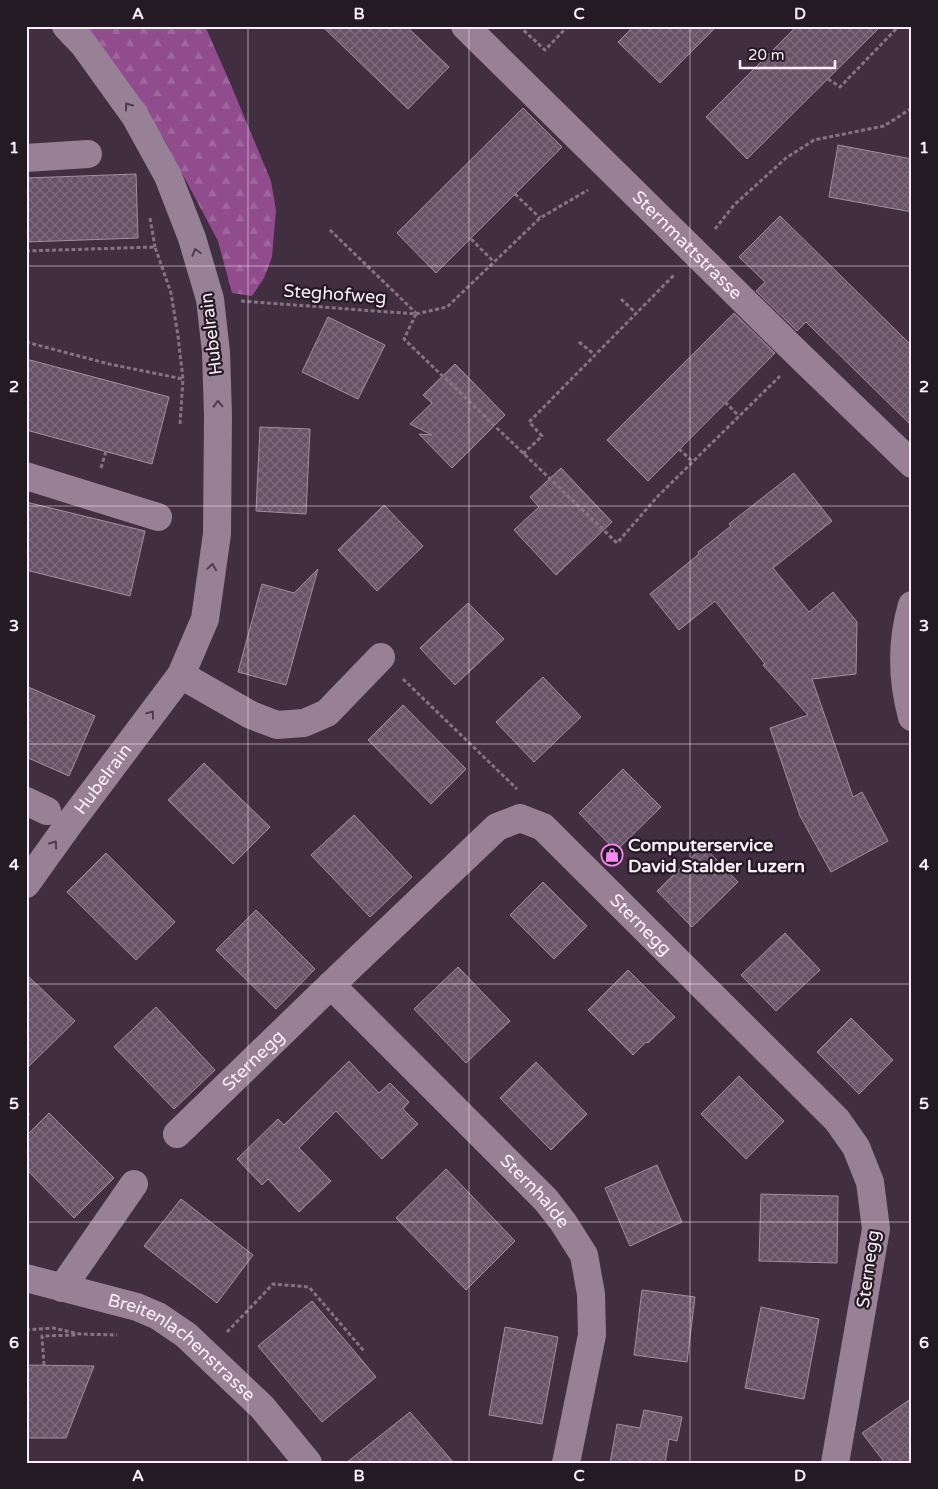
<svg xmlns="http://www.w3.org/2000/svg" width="938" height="1489" viewBox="0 0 938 1489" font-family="'Varela Round',sans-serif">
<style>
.forest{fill:url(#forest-firs)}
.building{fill:url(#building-cross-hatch);stroke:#a48ca2}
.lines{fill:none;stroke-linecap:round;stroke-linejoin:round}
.path{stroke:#857383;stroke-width:3;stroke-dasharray:4 2.5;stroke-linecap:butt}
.minor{stroke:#988096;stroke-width:28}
.oneway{stroke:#4c3e4b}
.grid{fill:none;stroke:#fbedf9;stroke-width:1;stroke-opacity:0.55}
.labels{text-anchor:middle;stroke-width:4.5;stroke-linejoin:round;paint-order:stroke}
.street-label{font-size:18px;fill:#fbedf9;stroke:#231a23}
.poi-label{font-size:18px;font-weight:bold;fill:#fbedf9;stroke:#231a23;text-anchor:start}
.neatline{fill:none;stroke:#fbedf9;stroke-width:2}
.grid-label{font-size:16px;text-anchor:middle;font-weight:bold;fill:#fbedf9}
</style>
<defs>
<pattern id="forest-firs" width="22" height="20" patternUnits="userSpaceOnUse" patternTransform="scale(1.25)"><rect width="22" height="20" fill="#904c8d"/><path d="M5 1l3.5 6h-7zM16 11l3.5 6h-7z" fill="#a0669e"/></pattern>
<pattern id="building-cross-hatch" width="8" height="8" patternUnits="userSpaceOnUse" patternTransform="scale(1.25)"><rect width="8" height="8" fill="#685267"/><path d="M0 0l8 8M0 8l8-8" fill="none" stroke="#7e6b7e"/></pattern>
</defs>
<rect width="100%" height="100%" fill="#422e41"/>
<path class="forest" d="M81,26H205L231,85L271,181L276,210L272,257L264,278L252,296L232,293L218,241L165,141L118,70Z"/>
<path class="building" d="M322,26H406L449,67L408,109Z
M634,26H717L660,83L618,42Z
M797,26H881L747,159L706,117Z
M523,108L562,147L436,273L397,233Z
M838,145L912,159V212L829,197Z
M136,174L138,238L26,242V178Z
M780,216L912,346V426L806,322L797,331L756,291L765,282L739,257Z
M734,313L775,353L648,481L607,440Z
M328,317L385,345L358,399L302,372Z
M26,359L169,397L152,464L26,430Z
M455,364L505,415L452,468L419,434L432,435L410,424L432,403L423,395Z
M260,427L310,429L306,514L256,511Z
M561,468L612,522L556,575L514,530L539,507L530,497Z
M794,473L832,521L773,568L809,612L833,592L857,622L856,674L812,679L853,797L862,792L888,841L831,872L800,816L770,728L808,715L763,665L765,664L715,601L679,630L650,594L699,554L698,552L731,526L729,524Z
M26,502L145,531L130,596L26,570Z
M384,505L423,546L377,591L338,550Z
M318,569L286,685L238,672L262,584L294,593Z
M468,603L504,639L455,685L420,648Z
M543,677L581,717L534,762L496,722Z
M26,686L95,716L69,776L26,757Z
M403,705L466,769L431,804L368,740Z
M204,763L270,827L233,864L168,800Z
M623,769L661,807L616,851L579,813Z
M354,815L412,877L370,917L311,855Z
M703,846L738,882L692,927L657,891Z
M106,853L175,922L136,960L67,892Z
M543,882L587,926L554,959L510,915Z
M256,910L315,969L276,1009L216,950Z
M785,933L820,970L776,1011L741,975Z
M458,967L510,1021L466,1063L414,1009Z
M628,970L675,1017L648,1043L646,1042L633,1055L588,1010Z
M26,974L75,1021L26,1069Z
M156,1007L215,1070L174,1109L114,1047Z
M851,1018L893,1060L859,1094L817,1052Z
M349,1061L379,1093L390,1083L409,1102L403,1109L418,1124L382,1159L336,1111L299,1148L331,1181L299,1212L268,1179L262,1185L237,1159L278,1119L284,1125Z
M536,1062L587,1114L551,1150L500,1098Z
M739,1076L784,1121L746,1159L701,1114Z
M49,1113L114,1178L74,1218L26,1169V1136Z
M657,1165L682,1222L630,1246L605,1188Z
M446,1169L515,1241L466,1290L396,1218Z
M761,1194L838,1196L837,1263L759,1261Z
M181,1199L253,1255L217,1303L144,1246Z
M642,1290L695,1297L687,1362L634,1355Z
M312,1301L376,1377L322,1422L258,1346Z
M761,1307L819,1319L804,1399L745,1388Z
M505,1327L558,1337L542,1424L489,1415Z
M26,1365L94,1366L66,1438H26Z
M912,1398V1463H885L862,1433Z
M644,1410L682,1417L677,1441L669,1439L665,1463H610L617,1424L640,1428Z
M410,1412L454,1463H346Z"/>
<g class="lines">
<path class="path" d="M519,26L545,50L568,26
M828,79L840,87L899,26
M515,194L540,218
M150,218L155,247
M715,229L734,205L786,158L814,140L884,126L912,108
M330,230L416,313
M471,239L494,262
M26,251L155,247L171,293L178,336L183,379L180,424
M621,299L636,313
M241,301L416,314L447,307L540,218L588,190
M416,314L404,339L617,543L658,496L780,376
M26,342L109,364L183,379
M579,342L595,355
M725,402L739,416
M679,449L693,462
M523,454L542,436L529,422L674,275
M101,468L106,451
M403,679L517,789
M26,1116L31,1112
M26,1330L53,1328L80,1334L117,1335
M227,1332L273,1284L309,1287L364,1351
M44,1365L42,1336L77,1335"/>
<g class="minor">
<path id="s1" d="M465,26L800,356L912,464"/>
<path d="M26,158L88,154"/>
<path d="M26,476L158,517"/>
<path d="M912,605C901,642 902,680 912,717"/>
<path d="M181,675L251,715L277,725L304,723L327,713L381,657"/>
<path d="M26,801L47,811"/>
<path id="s2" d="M26,884L69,824L181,675L205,619L217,534L218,416L216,352L210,299L192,238L168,176L135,116L84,45L66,26"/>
<path id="s3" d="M331,985L546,1200L563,1222L584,1255L591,1294L592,1335L566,1463"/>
<path id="s4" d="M177,1134L331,985L497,827L520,818L543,827L837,1120L856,1147L870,1182L876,1229L835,1463"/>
<path id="s5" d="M26,1278L137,1307L158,1316L186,1335L262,1407L308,1463"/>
<path d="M62,1288L134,1184"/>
</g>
</g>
<defs><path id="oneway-chevron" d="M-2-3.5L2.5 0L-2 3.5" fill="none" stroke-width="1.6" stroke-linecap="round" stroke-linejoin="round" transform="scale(1.25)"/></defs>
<g class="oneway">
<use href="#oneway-chevron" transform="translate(128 106) rotate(-126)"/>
<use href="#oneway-chevron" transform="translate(196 252) rotate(-106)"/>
<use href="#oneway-chevron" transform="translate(218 404) rotate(-92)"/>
<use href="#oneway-chevron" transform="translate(212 567) rotate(-82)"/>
<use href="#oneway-chevron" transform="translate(151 714) rotate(-53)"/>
<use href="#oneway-chevron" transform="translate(54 844) rotate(-55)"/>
</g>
<path class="grid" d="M248,26V1463M469,26V1463M690,26V1463M26,266H912M26,506H912M26,744H912M26,984H912M26,1222H912"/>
<defs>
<g id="shop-ring" transform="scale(1.125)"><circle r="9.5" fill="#231a23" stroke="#f489f0" stroke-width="1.5"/><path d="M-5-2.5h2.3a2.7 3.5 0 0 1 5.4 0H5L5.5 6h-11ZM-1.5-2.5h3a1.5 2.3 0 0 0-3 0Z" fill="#f489f0"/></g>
</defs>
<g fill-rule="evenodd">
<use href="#shop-ring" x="612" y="855"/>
</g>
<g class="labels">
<g class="street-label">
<text dy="6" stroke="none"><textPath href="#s1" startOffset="312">Sternmattstrasse</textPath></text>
<text transform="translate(335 294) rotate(4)" y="6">Steghofweg</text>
<text transform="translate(211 334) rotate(-97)" y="6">Hubelrain</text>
<text dy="6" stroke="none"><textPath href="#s2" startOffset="130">Hubelrain</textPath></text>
<text dy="6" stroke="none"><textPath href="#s4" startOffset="631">Sternegg</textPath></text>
<text dy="6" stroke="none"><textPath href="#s4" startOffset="106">Sternegg</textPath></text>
<text dy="6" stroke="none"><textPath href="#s3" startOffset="290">Sternhalde</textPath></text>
<text transform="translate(868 1269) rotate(-82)" y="6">Sternegg</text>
<text dy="6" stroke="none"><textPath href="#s5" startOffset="174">Breitenlachenstrasse</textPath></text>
</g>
<g class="poi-label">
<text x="628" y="851">Computerservice<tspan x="628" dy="21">David Stalder Luzern</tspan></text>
</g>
</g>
<rect width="938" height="1489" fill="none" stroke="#231a23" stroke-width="55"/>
<path d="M740 60v8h95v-8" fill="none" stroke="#fbedf9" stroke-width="2.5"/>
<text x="748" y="60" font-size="15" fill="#fbedf9" stroke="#231a23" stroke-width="4" paint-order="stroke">20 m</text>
<rect x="28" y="28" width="882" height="1434" class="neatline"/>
<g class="grid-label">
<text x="138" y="19">A</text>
<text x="359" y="19">B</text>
<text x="579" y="19">C</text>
<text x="800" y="19">D</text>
<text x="14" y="153">1</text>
<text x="924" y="153">1</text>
<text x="14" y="392">2</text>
<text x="924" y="392">2</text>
<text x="14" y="631">3</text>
<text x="924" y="631">3</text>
<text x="14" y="870">4</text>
<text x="924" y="870">4</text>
<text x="14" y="1109">5</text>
<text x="924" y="1109">5</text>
<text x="14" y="1348">6</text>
<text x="924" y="1348">6</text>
<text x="138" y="1481">A</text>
<text x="359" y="1481">B</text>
<text x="579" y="1481">C</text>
<text x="800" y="1481">D</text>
</g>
</svg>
